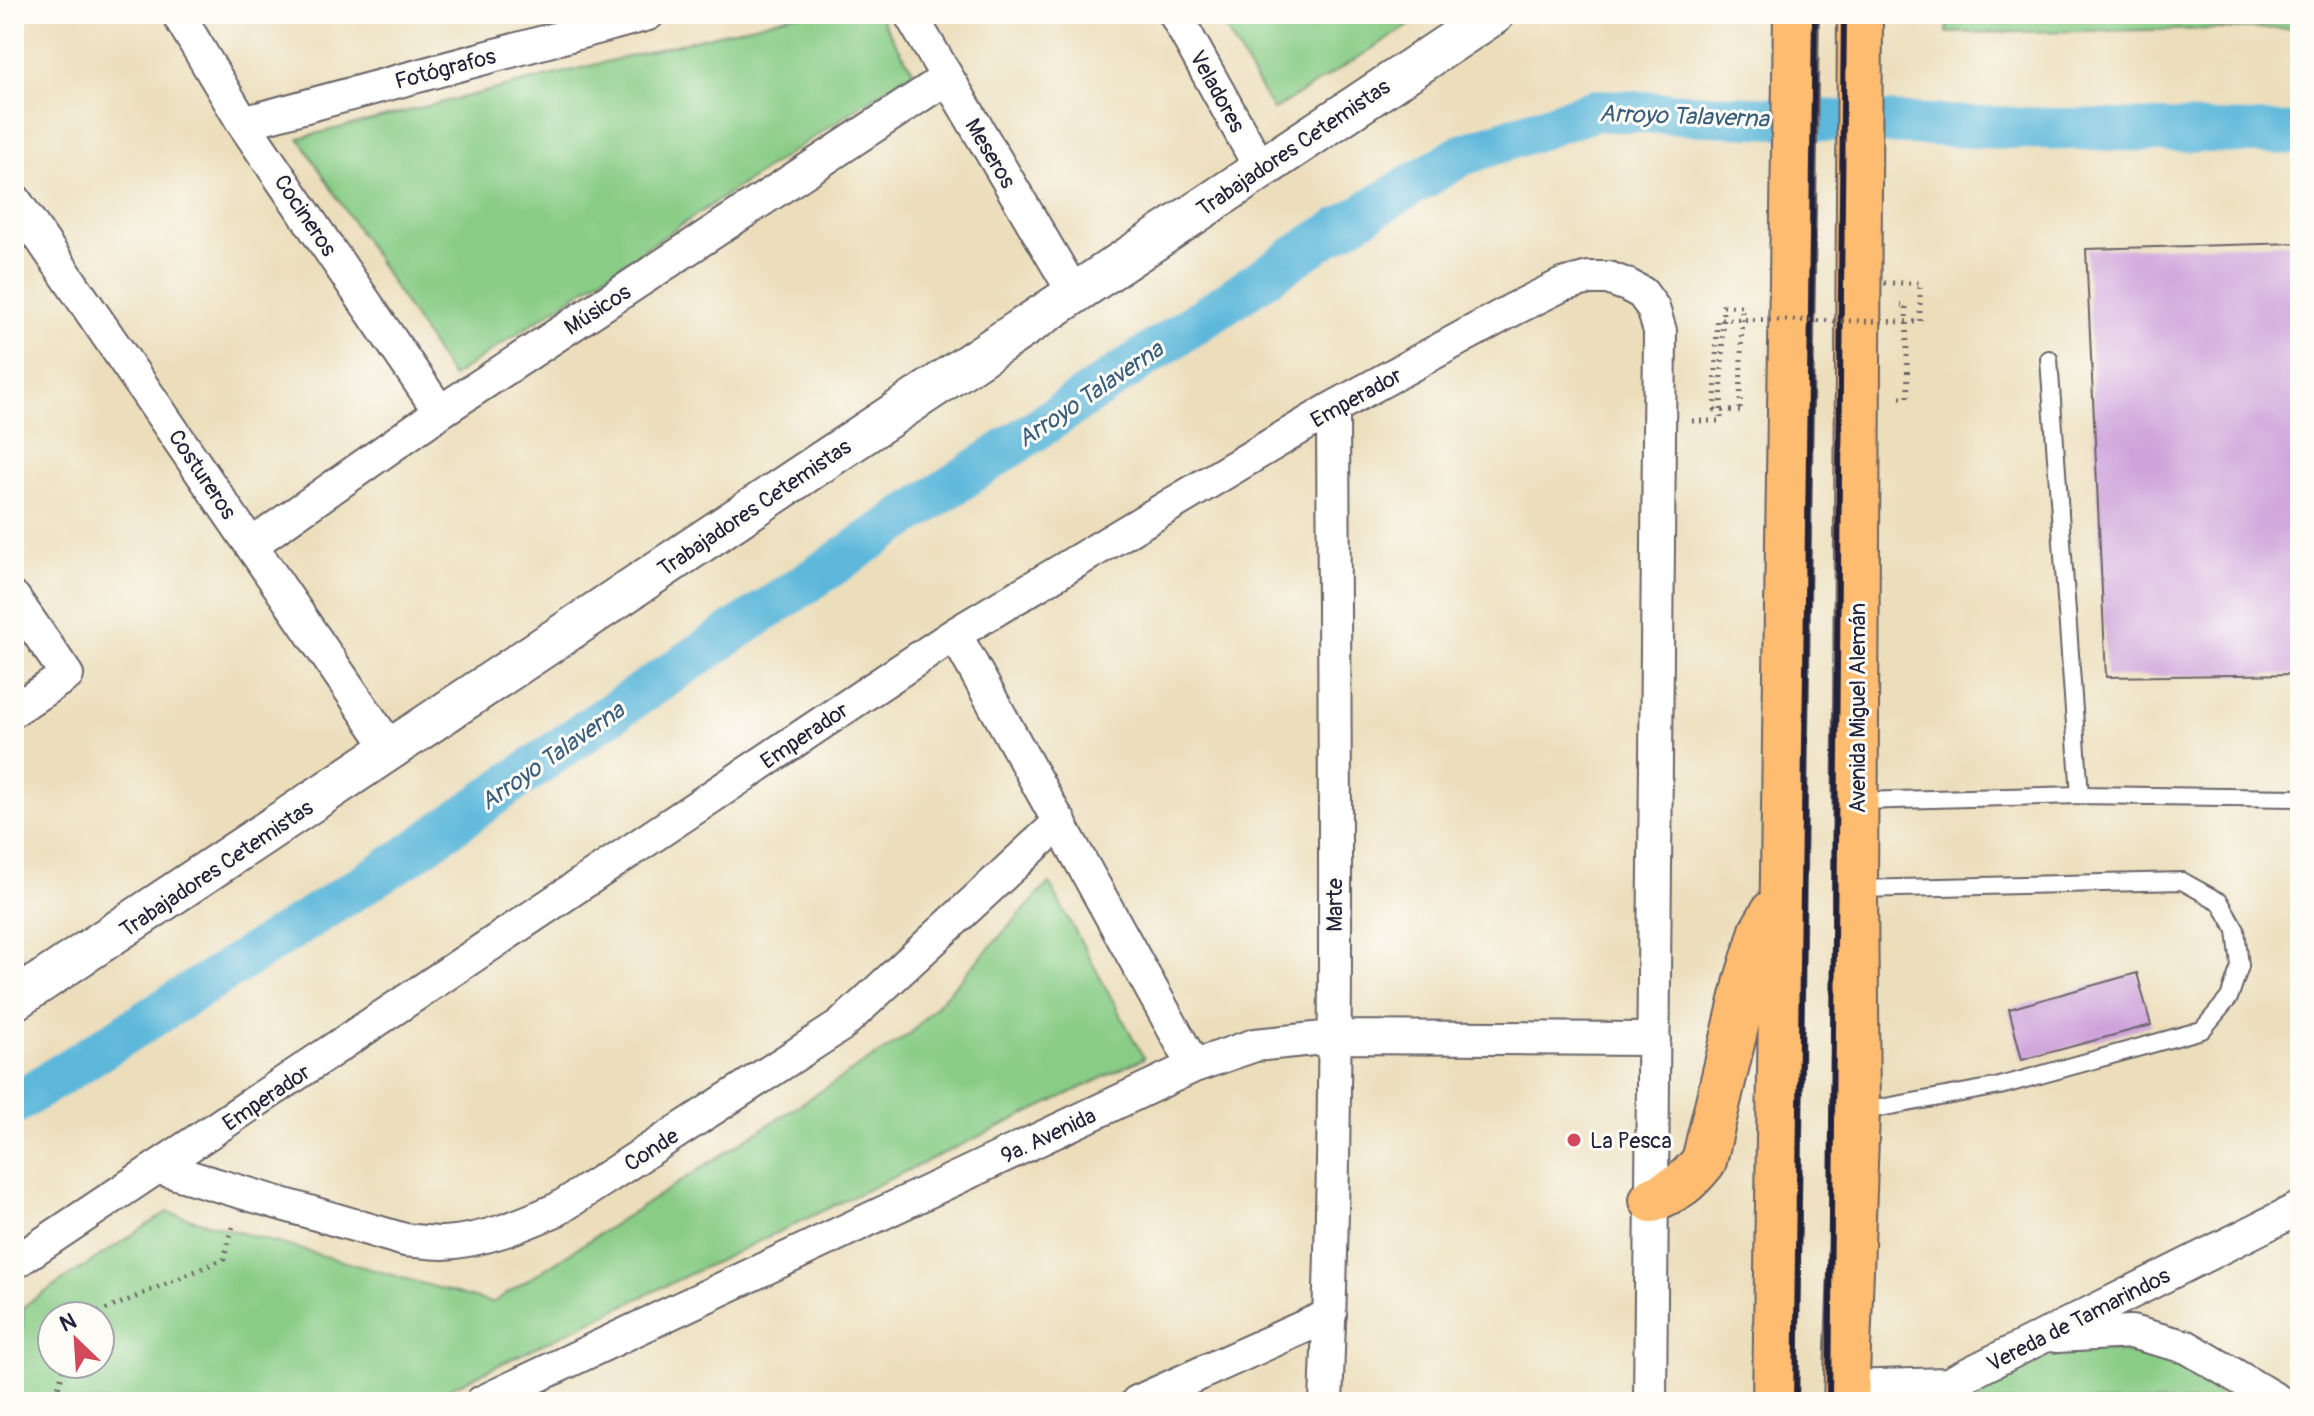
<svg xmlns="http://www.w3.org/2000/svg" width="2314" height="1416" viewBox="0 0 2314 1416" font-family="Pangolin,sans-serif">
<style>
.green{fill:#88cc85;stroke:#557760;stroke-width:2;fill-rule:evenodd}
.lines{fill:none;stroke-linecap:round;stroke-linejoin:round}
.canal{stroke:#5cb7da;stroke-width:42}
.building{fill:#cea2da}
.service-casing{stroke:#696468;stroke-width:20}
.minor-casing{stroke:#696468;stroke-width:36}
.tertiary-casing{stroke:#696468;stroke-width:44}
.trunk-casing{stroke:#696468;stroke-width:48}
.path{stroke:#696468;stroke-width:5;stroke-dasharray:2 6;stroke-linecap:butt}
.service{stroke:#fff;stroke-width:16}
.minor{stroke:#fff;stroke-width:32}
.tertiary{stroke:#fff;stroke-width:40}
.trunk{stroke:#fdbc70;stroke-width:44}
.rail{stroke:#22223b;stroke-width:6}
.path-bridge{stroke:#696468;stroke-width:5;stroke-dasharray:2 6;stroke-linecap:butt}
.poi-dot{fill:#d1495b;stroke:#fdfcf7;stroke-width:3}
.labels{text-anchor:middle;stroke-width:6;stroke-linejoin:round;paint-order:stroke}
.street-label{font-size:22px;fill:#22223b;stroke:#fdfcf7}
.poi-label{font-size:22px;fill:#22223b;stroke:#fdfcf7;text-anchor:start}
.water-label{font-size:24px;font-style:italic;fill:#395e7b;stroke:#fdfcf7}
</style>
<rect width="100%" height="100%" fill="#fdfcf7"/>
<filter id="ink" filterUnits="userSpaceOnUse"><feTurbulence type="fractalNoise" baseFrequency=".0125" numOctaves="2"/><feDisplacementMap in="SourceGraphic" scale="16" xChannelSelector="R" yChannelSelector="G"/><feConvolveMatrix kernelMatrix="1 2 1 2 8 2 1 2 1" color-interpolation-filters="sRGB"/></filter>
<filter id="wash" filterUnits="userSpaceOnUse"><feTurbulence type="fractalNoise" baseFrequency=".006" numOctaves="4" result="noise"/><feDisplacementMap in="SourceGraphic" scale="32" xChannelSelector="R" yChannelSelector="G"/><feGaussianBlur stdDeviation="1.8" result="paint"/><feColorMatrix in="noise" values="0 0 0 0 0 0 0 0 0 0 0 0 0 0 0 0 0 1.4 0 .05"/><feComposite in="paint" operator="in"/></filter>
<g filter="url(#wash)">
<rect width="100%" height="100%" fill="#ecdebb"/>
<path class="green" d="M799,14H878L913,71L452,377L299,138Z
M1217,14H1428L1273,110Z
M1947,14H2300V28L1947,33Z
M1049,883L1144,1058L421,1402H16L24,1306L167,1212L492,1303L911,1033ZM100,1316V1364H52V1316Z
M2079,1348C2138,1352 2184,1355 2226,1402H1975V1395C2007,1373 2040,1354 2079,1348Z"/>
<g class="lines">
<path class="canal" d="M14,1104L405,858L598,722L1317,242L1462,155L1595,110L1974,127L2300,134"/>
</g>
<g id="blocks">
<path class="building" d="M2300,243V674L2106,677L2086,249Z
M2137,973L2151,1025L2022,1060L2009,1009Z"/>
</g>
</g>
<g filter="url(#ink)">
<use href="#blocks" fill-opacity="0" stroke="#696468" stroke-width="2"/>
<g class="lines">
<g class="service-casing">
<path id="service" d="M2049,359L2080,795
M1858,801L2080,795L2300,798
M1858,889L2182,881L2220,902L2236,930L2240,966L2229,998L2202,1030L2000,1086L1858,1112"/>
</g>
<g class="minor-casing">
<path id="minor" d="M178,14L243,123L440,412
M910,14L1074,293
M1175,14L1261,169
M243,123L648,14
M14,199L392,751
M251,545L440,412L947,78
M14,598L67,675L14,710
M955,634L1194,1066
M159,1168L405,1240C417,1241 431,1243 443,1243C484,1241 521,1225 558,1209L840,1026L1060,822
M14,1263L955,634L1333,408L1514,309L1562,285L1589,278H1608L1627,285L1642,293L1653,308L1660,331L1650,1402
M2057,1336L2131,1332L2187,1347L2280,1402
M1846,1387L1948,1384L2300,1208
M482,1402L1194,1066L1255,1045L1334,1037L1654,1039
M1137,1402L1330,1315
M1326,1402C1340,1071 1334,739 1333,408"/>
</g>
<g class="tertiary-casing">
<path id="tertiary" d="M14,1000C510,675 1000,341 1494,14"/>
</g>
<g class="trunk-casing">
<path id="trunk" d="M1652,1200C1678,1188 1686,1184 1704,1161L1747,980L1762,931L1773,912
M1775,1402L1796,14
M1846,1402L1857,1112L1855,889L1860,14"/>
</g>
<path class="path" d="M1900,397H1908L1906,305H1901
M1692,421H1721L1723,306H1742L1740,411
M91,1316L224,1259L233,1225
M54,1402L65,1364"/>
<use href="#service" class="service"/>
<use href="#minor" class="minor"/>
<use href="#tertiary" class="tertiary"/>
<use href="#trunk" class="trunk"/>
<path class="rail" d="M1796,1402L1815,14
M1829,1402L1844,14"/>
<path class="path-bridge" d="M1740,411L1715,410L1717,319L1920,322V283H1884"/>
</g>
</g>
<circle class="poi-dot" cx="1574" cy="1140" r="8"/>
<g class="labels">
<g class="street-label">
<text transform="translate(445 68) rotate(-15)" y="8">Fotógrafos</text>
<text transform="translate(1218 91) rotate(61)" y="8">Veladores</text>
<text transform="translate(1293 147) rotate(-34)" y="8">Trabajadores Cetemistas</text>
<text transform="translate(991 153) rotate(59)" y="8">Meseros</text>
<text transform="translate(306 215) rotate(56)" y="8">Cocineros</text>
<text transform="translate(597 309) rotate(-33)" y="8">Músicos</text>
<text transform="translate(1356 397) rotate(-29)" y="8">Emperador</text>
<text transform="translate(203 474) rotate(56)" y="8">Costureros</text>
<text transform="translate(754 507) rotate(-34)" y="8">Trabajadores Cetemistas</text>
<text transform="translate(1857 708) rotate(-90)" y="8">Avenida Miguel Alemán</text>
<text transform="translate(804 735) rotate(-34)" y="8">Emperador</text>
<text transform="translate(216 868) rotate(-34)" y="8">Trabajadores Cetemistas</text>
<text transform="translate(1334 905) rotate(-90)" y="8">Marte</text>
<text transform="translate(266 1097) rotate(-34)" y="8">Emperador</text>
<text transform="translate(1048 1135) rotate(-25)" y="8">9a. Avenida</text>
<text transform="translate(651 1149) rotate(-33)" y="8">Conde</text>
<text transform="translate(2078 1319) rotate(-27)" y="8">Vereda de Tamarindos</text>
</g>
<g class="poi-label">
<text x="1590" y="1148">La Pesca</text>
</g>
<g class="water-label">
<text transform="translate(1684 116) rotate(2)" y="8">Arroyo Talaverna</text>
<text transform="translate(1090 394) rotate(-34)" y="8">Arroyo Talaverna</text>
<text transform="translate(552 756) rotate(-35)" y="8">Arroyo Talaverna</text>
</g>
</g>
<rect width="2314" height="1416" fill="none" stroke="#fdfcf7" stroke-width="48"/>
<g transform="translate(76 1340) rotate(335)"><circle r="38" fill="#fdfcf7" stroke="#a5a5ac" stroke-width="2"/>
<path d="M0-6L14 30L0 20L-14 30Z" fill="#d1495b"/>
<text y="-12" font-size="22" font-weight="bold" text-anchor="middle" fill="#22223b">N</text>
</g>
</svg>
